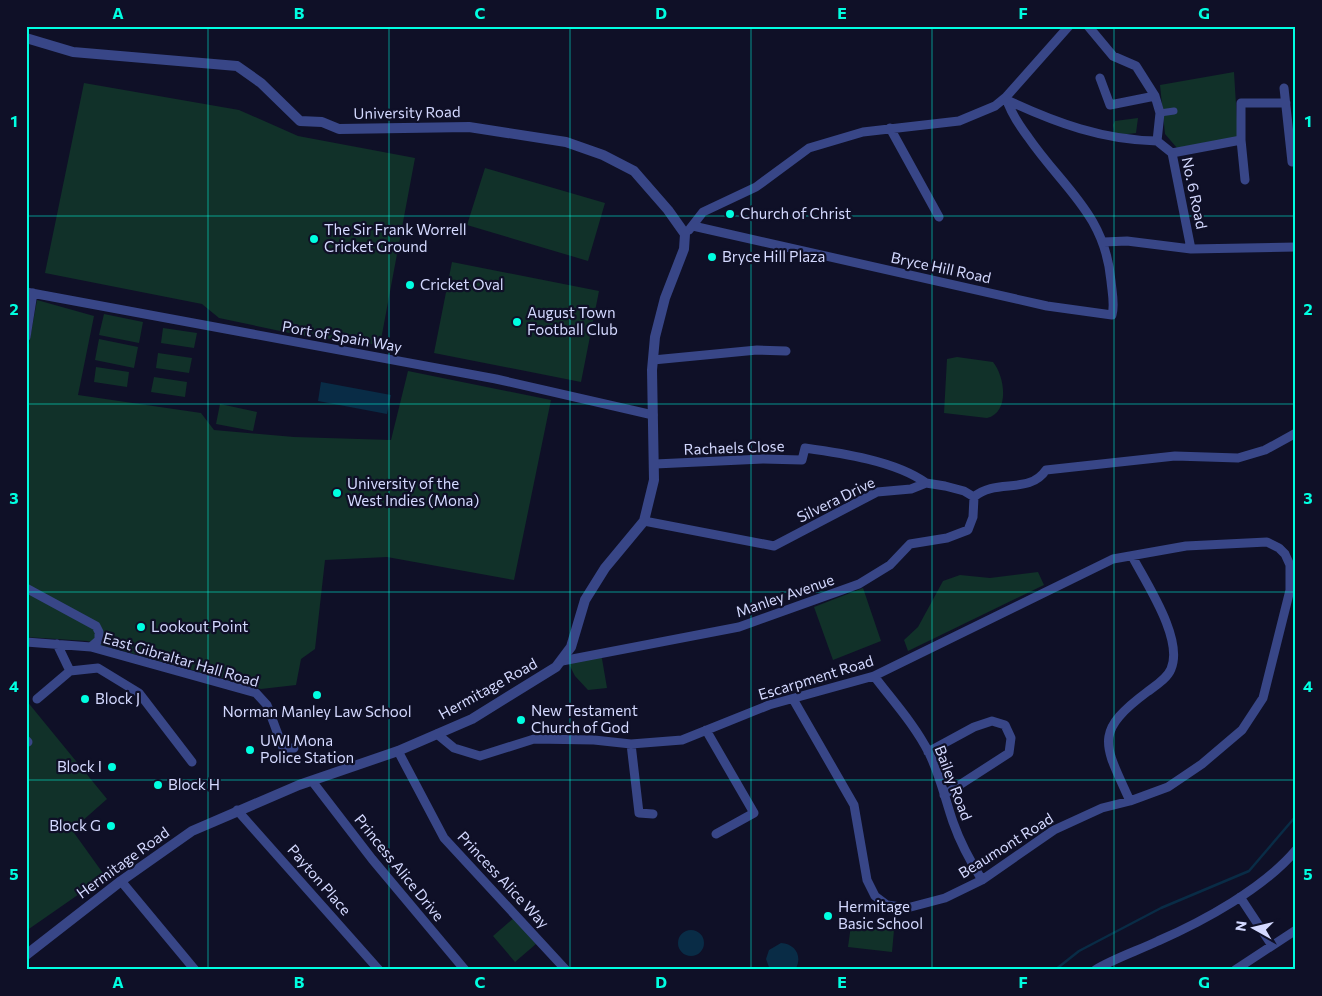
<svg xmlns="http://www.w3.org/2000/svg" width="1322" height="996" viewBox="0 0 1322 996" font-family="Commissioner,sans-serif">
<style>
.green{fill:#113129}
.water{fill:#092c46}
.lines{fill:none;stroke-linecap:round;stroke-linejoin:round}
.stream{stroke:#092c46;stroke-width:2.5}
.pedestrian{stroke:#384687;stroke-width:7}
.minor{stroke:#384687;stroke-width:9}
.tertiary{stroke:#384687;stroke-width:10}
.grid{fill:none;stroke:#00ffe1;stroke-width:1;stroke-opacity:0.55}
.poi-dot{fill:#00ffe1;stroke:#0f1027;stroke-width:2}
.labels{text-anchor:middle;stroke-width:4.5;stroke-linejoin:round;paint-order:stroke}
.street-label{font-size:15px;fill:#d4d9ff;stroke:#0f1027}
.poi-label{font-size:15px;fill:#d4d9ff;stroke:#0f1027;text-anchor:start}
.neatline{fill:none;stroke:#00ffe1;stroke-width:2}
.grid-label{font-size:16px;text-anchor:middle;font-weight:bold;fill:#00ffe1}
</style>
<rect width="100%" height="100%" fill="#0f1027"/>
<path class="green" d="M1234,72L1238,137L1177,148L1165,134L1160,85Z
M84,83L239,110L298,136L415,158L380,345L299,335L219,318L202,304L45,273Z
M1138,118L1136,133L1119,135L1115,134L1113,125L1115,121Z
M485,168L605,203L588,261L467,225Z
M452,262L599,291L581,382L434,353Z
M37,300L94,316L78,395L201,413L214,430L294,437L391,440L408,371L551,400L514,580L387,557L325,560L315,649L301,659L296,685L261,689L87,641L26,637V361Z
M104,314L143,322L139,343L99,335Z
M163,328L197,333L194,348L161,343Z
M99,339L138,347L134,368L95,360Z
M158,353L192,358L189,373L156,368Z
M957,357L993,362C1005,377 1010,412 987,418L944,413L947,359Z
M96,367L129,372L127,387L94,382Z
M154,377L187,382L185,397L151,392Z
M220,404L257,412L253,431L216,424Z
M1038,572L1044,585L908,651L904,640L918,627L943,581L960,575L990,578Z
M863,588L881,641L833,660L814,607Z
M601,653L607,688L588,690L575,676L568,662Z
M26,700L107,799L72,830L105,876L26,931Z
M515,917L536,944L515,962L493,936Z
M851,925L894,930L892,952L848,947Z"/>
<path class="water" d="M321,382L391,395L387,414L318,401Z
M678 943a13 13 0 1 1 26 0a13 13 0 1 1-26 0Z
M781,943C796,944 803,957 795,970H770L766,959L769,950Z"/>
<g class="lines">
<path class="stream" d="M1055,970L1079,951L1161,908L1249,871L1296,816"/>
<path class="pedestrian" d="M1160,113L1174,111"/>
<path class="minor" d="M1088,26L1113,56L1136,66L1155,96L1160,113L1157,141
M1100,78L1110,105L1155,96
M1284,88L1292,162
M1007,100C1056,123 1103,140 1157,141
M890,128L939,217
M1157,141L1172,153L1191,249
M1172,153L1241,140
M1245,180L1241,140V103H1286
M693,226L1047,306L1112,315C1115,305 1112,292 1111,281C1105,214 1063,188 1028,137C1019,125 1010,112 1006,97
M689,230L703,212L756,187L809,148L863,132L959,121L995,106L1006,97L1069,26
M1104,242L1127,241L1191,249L1296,247
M26,292L496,379L653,415
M26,337L33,293
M653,360L757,350L786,351
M655,464L763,459L802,460L805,448C841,453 896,461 926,483
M644,521L774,546L877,492L911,489L926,483L945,486L964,491L974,497C996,478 1029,495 1046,470L1175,456L1238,458L1265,450L1296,433
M26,588L96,626L99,632V640L91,647
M26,642L91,647L256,693L267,705L283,748H294
M57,644L70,671
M562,661L739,627L859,584L890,565L910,544L947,538L968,530L973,517L974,497
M874,676C893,701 915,725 929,753C940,775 945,799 953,822C960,842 970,861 982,880
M37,699L70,671L98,668L139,693L192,762
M706,730L754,813L716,834
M437,734L454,748L480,756L534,739L594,740L631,744L682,740L769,705L874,676L1113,559L1186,546L1267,542L1279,548L1285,554L1290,565V590L1263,698L1242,730L1202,764L1168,787L1130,801L1102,808L1054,830L982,880L945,898L907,908L887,905L875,896L867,880L854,805L793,699
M26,740L28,742
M631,744L639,813L653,814
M398,751L444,838L566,970
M928,752L974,727L992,721L1005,725L1011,738L1009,753L944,795
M312,781L372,859L465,970
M1130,801C1105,745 1092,733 1147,692C1155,686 1167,679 1171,669C1184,639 1146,583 1132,556
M237,810L379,970
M121,881L195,970
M1240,897L1271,944
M1095,970C1115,958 1137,951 1158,941C1204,921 1264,888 1296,850
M1235,970L1296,930"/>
<path class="tertiary" d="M26,38L73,52L237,66L261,83L300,121L322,122L339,129L469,127L566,142L603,155L634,171L668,210L685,234L684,249L665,298L655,337L652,370L654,480L644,521L605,568L585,600L571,647L556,667L472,719L398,751L299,785L192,831L121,881L26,955"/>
</g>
<path class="grid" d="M208,26V970M389,26V970M570,26V970M751,26V970M932,26V970M1114,26V970M26,216H1296M26,404H1296M26,592H1296M26,780H1296"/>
<g class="poi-dot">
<circle cx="730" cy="214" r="5"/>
<circle cx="314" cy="239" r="5"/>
<circle cx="712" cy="257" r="5"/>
<circle cx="410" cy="285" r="5"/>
<circle cx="517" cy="322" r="5"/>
<circle cx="337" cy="493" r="5"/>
<circle cx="141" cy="627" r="5"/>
<circle cx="317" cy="695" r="5"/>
<circle cx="85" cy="699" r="5"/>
<circle cx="521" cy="720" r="5"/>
<circle cx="250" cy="750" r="5"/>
<circle cx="112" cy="767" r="5"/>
<circle cx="158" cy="785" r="5"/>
<circle cx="111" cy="826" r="5"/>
<circle cx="828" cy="916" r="5"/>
</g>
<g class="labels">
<g class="street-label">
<text transform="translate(407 113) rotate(-1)" y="5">University Road</text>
<text transform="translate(1194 193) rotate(78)" y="5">No. 6 Road</text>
<text transform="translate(941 268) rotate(12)" y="5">Bryce Hill Road</text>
<text transform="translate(342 337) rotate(10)" y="5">Port of Spain Way</text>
<text transform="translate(734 448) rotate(-2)" y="5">Rachaels Close</text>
<text transform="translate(836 500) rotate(-26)" y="5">Silvera Drive</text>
<text transform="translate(785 596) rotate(-19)" y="5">Manley Avenue</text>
<text transform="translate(181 660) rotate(16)" y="5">East Gibraltar Hall Road</text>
<text transform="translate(816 678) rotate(-17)" y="5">Escarpment Road</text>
<text transform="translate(488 689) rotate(-29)" y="5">Hermitage Road</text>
<text transform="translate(953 783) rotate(69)" y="5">Bailey Road</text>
<text transform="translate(1006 846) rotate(-32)" y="5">Beaumont Road</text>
<text transform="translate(123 863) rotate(-36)" y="5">Hermitage Road</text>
<text transform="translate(399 868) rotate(51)" y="5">Princess Alice Drive</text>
<text transform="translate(319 880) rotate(49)" y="5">Payton Place</text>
<text transform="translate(503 880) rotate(47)" y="5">Princess Alice Way</text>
</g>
<g class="poi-label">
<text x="740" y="219">Church of Christ</text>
<text x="324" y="235">The Sir Frank Worrell<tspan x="324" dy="17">Cricket Ground</tspan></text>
<text x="722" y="262">Bryce Hill Plaza</text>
<text x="420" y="290">Cricket Oval</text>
<text x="527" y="318">August Town<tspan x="527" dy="17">Football Club</tspan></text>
<text x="347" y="489">University of the<tspan x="347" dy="17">West Indies (Mona)</tspan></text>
<text x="151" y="632">Lookout Point</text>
<text x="95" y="704">Block J</text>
<text x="531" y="716">New Testament<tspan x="531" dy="17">Church of God</tspan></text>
<text x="317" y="717" text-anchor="middle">Norman Manley Law School</text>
<text x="260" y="746">UWI Mona<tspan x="260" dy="17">Police Station</tspan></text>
<text x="102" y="772" text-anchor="end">Block I</text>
<text x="168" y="790">Block H</text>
<text x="101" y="831" text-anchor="end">Block G</text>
<text x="838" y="912">Hermitage<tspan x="838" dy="17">Basic School</tspan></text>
</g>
</g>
<rect width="1322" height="996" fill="none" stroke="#0f1027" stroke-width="55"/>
<g transform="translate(1254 928) rotate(278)" stroke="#0f1027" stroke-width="4" paint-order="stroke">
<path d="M0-4L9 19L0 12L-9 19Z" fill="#d4d9ff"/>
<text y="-8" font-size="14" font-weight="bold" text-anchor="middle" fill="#d4d9ff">N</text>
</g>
<rect x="28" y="28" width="1266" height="940" class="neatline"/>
<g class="grid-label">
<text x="118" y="19">A</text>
<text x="299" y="19">B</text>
<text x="480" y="19">C</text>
<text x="661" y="19">D</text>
<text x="842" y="19">E</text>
<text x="1023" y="19">F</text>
<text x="1204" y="19">G</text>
<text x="14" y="127">1</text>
<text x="1308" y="127">1</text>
<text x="14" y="315">2</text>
<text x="1308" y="315">2</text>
<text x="14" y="504">3</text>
<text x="1308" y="504">3</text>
<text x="14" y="692">4</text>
<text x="1308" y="692">4</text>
<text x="14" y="880">5</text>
<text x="1308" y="880">5</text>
<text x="118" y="988">A</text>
<text x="299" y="988">B</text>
<text x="480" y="988">C</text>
<text x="661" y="988">D</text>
<text x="842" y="988">E</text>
<text x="1023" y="988">F</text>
<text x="1204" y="988">G</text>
</g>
</svg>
